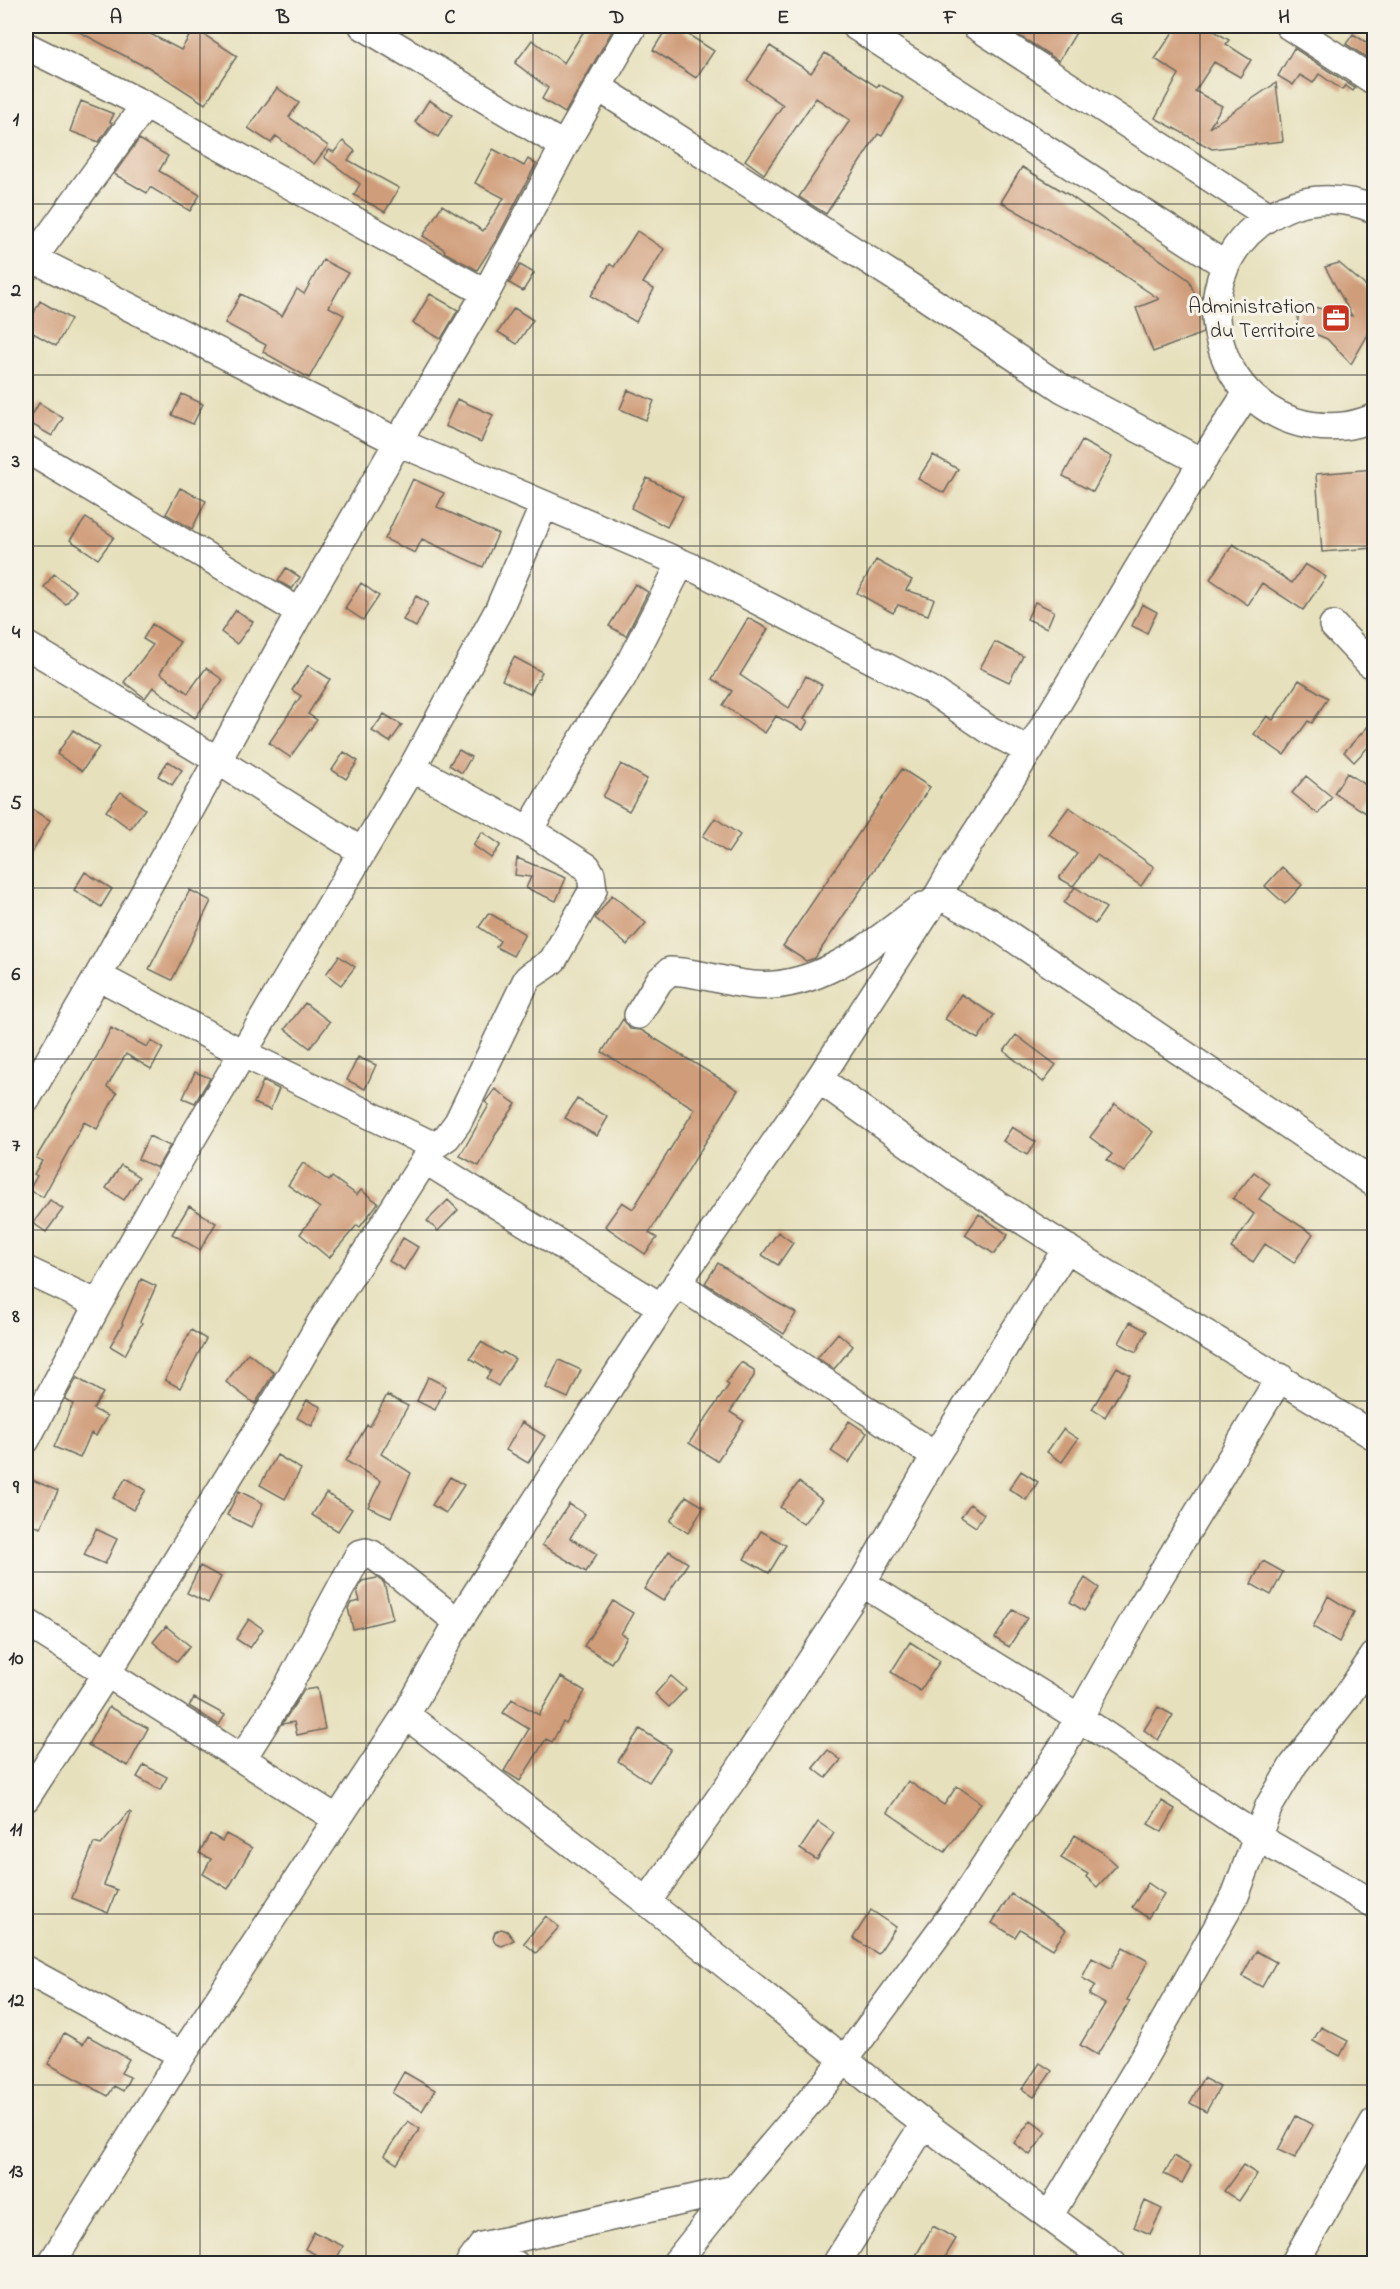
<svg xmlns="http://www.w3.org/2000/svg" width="1400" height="2289" viewBox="0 0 1400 2289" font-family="'Indie Flower',sans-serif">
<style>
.building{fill:#d09d7a}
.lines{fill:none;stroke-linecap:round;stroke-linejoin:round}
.minor-casing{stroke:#6c6a5e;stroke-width:30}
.minor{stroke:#fff;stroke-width:27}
.grid{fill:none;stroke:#2b2b2b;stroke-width:1.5;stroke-opacity:0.55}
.labels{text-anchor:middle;stroke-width:6;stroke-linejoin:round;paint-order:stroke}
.poi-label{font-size:21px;fill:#2b2b2b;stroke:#f7f3e8;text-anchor:end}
.neatline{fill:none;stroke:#2b2b2b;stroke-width:2}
.grid-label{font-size:20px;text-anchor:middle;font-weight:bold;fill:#2b2b2b}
</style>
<rect width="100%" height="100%" fill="#f7f3e8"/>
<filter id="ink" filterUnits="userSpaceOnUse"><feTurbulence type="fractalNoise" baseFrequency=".0167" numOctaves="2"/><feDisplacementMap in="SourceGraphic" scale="12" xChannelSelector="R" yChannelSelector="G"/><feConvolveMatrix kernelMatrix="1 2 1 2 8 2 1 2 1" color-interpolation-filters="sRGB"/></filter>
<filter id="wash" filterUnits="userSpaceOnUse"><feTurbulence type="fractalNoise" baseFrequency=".008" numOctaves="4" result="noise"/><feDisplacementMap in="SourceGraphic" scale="24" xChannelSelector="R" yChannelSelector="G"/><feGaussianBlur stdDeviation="1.35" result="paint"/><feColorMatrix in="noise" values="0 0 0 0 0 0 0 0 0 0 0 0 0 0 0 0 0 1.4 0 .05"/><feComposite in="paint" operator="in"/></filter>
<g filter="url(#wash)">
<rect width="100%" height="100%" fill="#e6e0bc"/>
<g id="blocks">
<path class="building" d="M68,26H135L181,50L194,28L237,56L205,104L145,65L144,66Z
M587,26H615L565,113L542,99L548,88L515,63L532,40L564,63Z
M668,26H675L714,51L696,78L653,50Z
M1004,26H1080L1059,61Z
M1177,26H1206L1229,40L1226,44L1251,60L1240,77L1214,62L1195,91L1222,106L1209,128L1276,83L1283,141L1212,149L1155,118L1179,74L1155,59Z
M1353,34L1374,47V57L1372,61L1346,44Z
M770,46L811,73L825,53L877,87L879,84L904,98L882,136L878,134L826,214L799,197L850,120L816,98L764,174L745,160L783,105L747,80Z
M1294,48L1355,88L1353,91L1345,85L1342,90L1319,74L1313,83L1300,75L1293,85L1278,76Z
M277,88L299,103L289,117L328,146L314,164L276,136L271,143L248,128Z
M429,100L452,115L438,137L415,122Z
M81,101L114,114L110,122L112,123L99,142L70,131Z
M139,139L168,156L159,171L200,195L190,211L150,187L147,193L114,174Z
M343,141L355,151L348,160L399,188L385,212L354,195L360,184L324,157L329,150L334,152Z
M493,149L524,166L528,159L536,164L495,242L477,270L444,252L445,250L423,236L442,205L483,231L504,198L475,183Z
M1022,167L1069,195L1189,280L1201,310L1203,333L1153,352L1136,308L1159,299L1107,264L1001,202Z
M637,231L664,249L643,283L654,289L636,322L591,296L610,264L614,267Z
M323,260L348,273L329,307L344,315L309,378L263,352L266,345L225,323L241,294L282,316L297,289L304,294Z
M1339,263L1374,293V324L1351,364L1327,339L1297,326L1300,304L1352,316L1325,267Z
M520,265L534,273L523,291L509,283Z
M430,294L458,310L441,339L413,323Z
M40,301L71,319L56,346L26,329Z
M514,308L533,320L517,344L498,332Z
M628,390L654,401L646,420L620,409Z
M182,394L203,404L193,424L172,415Z
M457,399L493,415L481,442L445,426Z
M39,403L63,418L52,436L28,422Z
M1082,441L1112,457L1093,492L1063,476Z
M933,455L958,469L944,493L918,479Z
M1374,469V548L1322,552L1316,474Z
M647,478L683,497L667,527L631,508Z
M413,479L444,493L437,507L498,534L483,567L422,539L415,553L385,539Z
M180,488L206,501L192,529L166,514Z
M86,518L114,537L98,559L70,540Z
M1233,544L1292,583L1305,564L1326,577L1303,610L1262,583L1248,605L1210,579Z
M876,560L912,580L906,590L934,599L928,615L898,605L893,613L857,593Z
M286,568L300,577L292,589L278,581Z
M54,574L76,591L66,604L44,587Z
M361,583L379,596L363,620L345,608Z
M635,584L648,592L626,636L609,626Z
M416,596L428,603L416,627L403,620Z
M1035,602L1054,611L1047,628L1027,619Z
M1142,604L1157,612L1147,633L1132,626Z
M236,610L253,622L237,644L221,632Z
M748,618L768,629L740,675L789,708L806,676L822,685L804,719L808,721L803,730L776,716L765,733L723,705L732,691L712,679Z
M152,624L180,642L160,673L188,693L206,668L223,680L195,718L153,687L145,698L124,682L153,645L143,639Z
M995,642L1023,656L1009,682L980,668Z
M514,657L542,672L530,694L502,680Z
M308,665L330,679L308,714L317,720L290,757L269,743L301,696L292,690Z
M1299,680L1328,698L1312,723L1308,721L1284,755L1254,734L1267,716L1273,720Z
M384,714L402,725L390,742L372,731Z
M1374,720V741L1354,762L1344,752Z
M73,730L99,747L82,771L57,754Z
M459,750L471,757L462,773L449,765Z
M344,752L358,761L346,779L332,770Z
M168,761L182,770L172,785L158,776Z
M621,764L647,779L629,811L603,797Z
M902,769L930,787L815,958L806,961L783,946Z
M1347,773L1374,790V799L1366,813L1334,793Z
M1306,776L1332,797L1318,814L1292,793Z
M121,792L145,809L130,829L106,811Z
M26,806L50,820L26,864Z
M1069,807L1154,867L1141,886L1097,855L1073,886L1059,878L1077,854L1049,834Z
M715,818L740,835L728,853L703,836Z
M482,832L501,845L491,858L473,845Z
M517,858L566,878L556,901L526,888L531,877L515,875Z
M1282,867L1302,885L1285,904L1265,886Z
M85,872L112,889L101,907L74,890Z
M1075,887L1106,908L1095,924L1064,903Z
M190,890L211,901L172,980L149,969Z
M612,895L646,923L627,945L595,918Z
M489,913L525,934L513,956L496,947L500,941L479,927Z
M339,956L355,967L341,985L326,974Z
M961,994L994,1015L978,1039L945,1019Z
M305,1003L330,1022L310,1048L285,1029Z
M623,1019L630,1029L641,1030L738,1090L649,1233L657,1238L645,1254L605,1226L622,1202L633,1209L695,1109L602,1052Z
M111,1028L147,1047L151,1041L163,1048L151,1069L126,1054L107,1087L117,1093L97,1129L84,1122L43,1197L29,1190L37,1176L34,1174L42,1161L36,1158L97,1056Z
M1016,1035L1056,1065L1043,1082L1004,1051Z
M358,1057L376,1065L365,1089L347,1080Z
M195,1072L210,1078L195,1103L183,1098Z
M263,1081L279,1089L270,1110L254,1103Z
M495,1089L516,1104L494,1136L495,1137L479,1166L460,1156L489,1105L485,1102Z
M577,1099L608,1117L597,1136L565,1118Z
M1115,1104L1153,1132L1124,1172L1107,1160L1112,1154L1090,1137Z
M1012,1127L1036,1142L1027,1155L1003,1141Z
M149,1136L170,1146L157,1168L138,1159Z
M303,1163L329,1181L332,1177L357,1195L361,1190L378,1203L360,1227L357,1225L329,1258L300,1234L320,1208L288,1185Z
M121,1165L139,1177L124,1200L106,1188Z
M1254,1172L1270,1184L1259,1199L1313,1234L1294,1263L1265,1244L1253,1262L1231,1248L1254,1214L1233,1198Z
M50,1200L63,1209L46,1232L33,1223Z
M448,1200L458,1210L438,1231L427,1221Z
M189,1206L216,1223L200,1250L172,1234Z
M979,1214L1008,1235L994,1254L965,1235Z
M778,1232L793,1243L778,1265L762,1255Z
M403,1238L418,1247L404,1270L389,1261Z
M718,1263L769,1298L796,1313L784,1334L705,1283Z
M141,1279L156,1286L140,1322L142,1323L125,1355L110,1346L123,1324L122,1323Z
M1130,1322L1147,1331L1136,1352L1119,1343Z
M191,1330L206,1339L180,1388L165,1380Z
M838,1333L853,1346L834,1369L817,1358Z
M481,1342L501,1354L503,1352L515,1359L498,1386L486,1378L491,1371L470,1358Z
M248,1353L274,1373L255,1404L226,1382Z
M559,1360L581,1370L568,1398L546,1388Z
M741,1362L754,1370V1376L730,1412L744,1421L717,1461L689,1443L729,1385L726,1383Z
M1117,1367L1130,1375L1105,1417L1092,1409Z
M428,1377L446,1386L435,1410L417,1401Z
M77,1378L103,1393L93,1409L107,1416L96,1436L91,1433L80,1458L54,1447L73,1404L65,1399Z
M387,1395L408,1406L381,1454L411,1473L391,1517L368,1507L381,1481L346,1461L367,1425L370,1426Z
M307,1400L321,1407L312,1426L297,1418Z
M849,1421L867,1433L849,1463L831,1451Z
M522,1422L545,1436L528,1463L506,1450Z
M1063,1429L1078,1439L1062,1462L1047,1452Z
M277,1455L301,1469L285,1499L260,1485Z
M1021,1471L1038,1482L1026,1500L1009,1489Z
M26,1477L58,1491L40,1528L26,1521Z
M450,1477L464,1485L446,1513L432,1505Z
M126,1478L146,1490L133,1510L113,1498Z
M799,1482L822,1500L803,1524L780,1507Z
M239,1491L263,1503L251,1527L227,1515Z
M326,1493L352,1509L338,1531L312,1515Z
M686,1496L704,1507L688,1533L670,1521Z
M569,1504L585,1514L570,1538L597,1554L586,1572L542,1545Z
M970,1504L984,1514L976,1527L961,1517Z
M96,1529L117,1539L105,1564L84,1555Z
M761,1531L786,1545L769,1573L744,1559Z
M669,1551L688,1563L663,1601L644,1589Z
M1263,1561L1283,1572L1271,1595L1251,1584Z
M200,1566L221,1577L208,1603L187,1593Z
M377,1578L384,1583L393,1619L353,1629L348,1608L351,1603L360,1601L357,1591L362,1581Z
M1085,1578L1099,1588L1084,1611L1070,1602Z
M1328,1596L1354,1612L1339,1642L1313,1627Z
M613,1601L633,1613L621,1634L627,1637L611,1663L584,1646Z
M1013,1610L1027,1618L1009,1647L995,1638Z
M249,1619L263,1629L250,1648L236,1639Z
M166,1626L190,1646L177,1662L153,1642Z
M910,1642L940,1661L920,1691L891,1672Z
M671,1676L686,1689L669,1707L655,1694Z
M561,1677L585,1691L566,1724L563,1722L552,1742L546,1739L520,1781L504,1771L529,1729L503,1713L512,1699L539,1715Z
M317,1688L325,1729L297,1735L294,1722L282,1724L304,1690Z
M194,1698L225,1715L219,1725L189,1706Z
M109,1707L148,1728L128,1766L88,1745Z
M1158,1707L1173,1715L1158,1740L1144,1730Z
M640,1729L671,1749L649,1782L618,1761Z
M828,1750L841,1760L826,1778L813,1768Z
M144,1765L167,1777L160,1790L137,1777Z
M908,1781L944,1805L957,1786L981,1803L945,1852L887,1812Z
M1162,1801L1175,1809L1162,1832L1148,1824Z
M129,1812L131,1813L104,1885L117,1890L108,1913L72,1898L94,1843L101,1845Z
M818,1822L834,1833L817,1860L800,1849Z
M210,1834L222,1841L226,1834L252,1848L228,1889L203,1874L211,1859L199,1853Z
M1075,1835L1102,1852L1117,1865L1097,1887L1086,1877L1088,1874L1061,1858Z
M1148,1883L1164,1894L1148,1918L1132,1907Z
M1011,1894L1066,1930L1053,1949L1020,1929L1015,1937L992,1923Z
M871,1910L896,1927L878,1954L853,1938Z
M546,1916L559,1927L536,1953L524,1943Z
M501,1929L507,1931L514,1940L502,1946L496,1944L493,1938L495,1932Z
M1123,1947L1148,1961L1127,2000L1130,2001L1097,2055L1080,2045L1105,2004L1089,1995L1095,1985L1082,1978L1092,1958L1111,1968Z
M1256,1951L1276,1962L1262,1987L1242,1976Z
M1321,2027L1348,2041L1340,2056L1313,2041Z
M64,2033L83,2044L88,2036L129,2059L121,2073L130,2077L123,2091L114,2086L108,2096L48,2064Z
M1040,2063L1052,2071L1034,2097L1022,2089Z
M404,2072L435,2090L422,2111L392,2093Z
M1203,2078L1220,2087L1206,2112L1190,2103Z
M1296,2116L1313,2125L1295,2158L1278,2150Z
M1031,2120L1047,2132L1030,2155L1014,2143Z
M408,2121L420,2129L397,2164L384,2155Z
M1174,2156L1191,2166L1182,2183L1164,2174Z
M1243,2165L1257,2174L1239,2201L1224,2191Z
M1145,2201L1162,2209L1150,2234L1134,2227Z
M933,2226L956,2239L941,2264H911Z
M314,2232L343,2246L334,2264L305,2249Z"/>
</g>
</g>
<g filter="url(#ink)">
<use href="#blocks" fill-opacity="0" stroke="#6c6a5e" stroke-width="1.5"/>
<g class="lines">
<g class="minor-casing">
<path id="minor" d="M363,26L564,146
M855,26L1225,265
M976,26L1269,216
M1289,26L1374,81
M26,46L145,105L486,293
M598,87L912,288L1063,389L1202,462
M1374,209C1347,198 1314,196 1286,208C1164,263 1213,439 1344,426C1354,425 1365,421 1374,418
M26,255L398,442L698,570L931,690L988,729L1029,751L956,864L938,895L988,921L1374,1183
M26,268L145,105
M26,449L300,612
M1333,625L1369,663L1374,665
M26,645L217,760L361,851
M1029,751L1202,462L1247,393
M412,768L529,830L587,867L591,874L593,890L553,960C545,968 535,971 527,979L458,1122L447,1137L434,1146
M529,830L593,721L622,678L681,563
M638,1015L659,981L670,971C698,972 724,982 752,985C817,991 874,943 923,906
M819,1079L962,1182L1101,1270L1374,1436
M26,1100L98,976L300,612L398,442L486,293L564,146L633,26
M425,1160L661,1307
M26,1270L98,1304
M677,1283L935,1456
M26,1440L98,1304L177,1164L412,768L498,611L544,505
M862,1583L1078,1717L1259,1838L1374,1904
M26,1622L337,1819
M406,1715L647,1902L926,2125L1113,2264
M242,1759L288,1686L359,1554L366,1552L372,1554L458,1622
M26,1798L107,1673L280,1394L321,1322L434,1146L244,1054L98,976
M647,1902L733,1779L862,1583L935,1456L1067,1248
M26,1970L182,2055
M1049,2216L1139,2066L1235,1896L1269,1806L1294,1764L1345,1699L1374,1656
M482,2246L515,2264
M51,2264L182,2055L406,1715L458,1622L661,1307L819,1079L938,895
M469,2264L482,2246L735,2189
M675,2264L735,2189L844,2061L957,1908L1063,1746L1142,1606L1280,1377
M836,2264L914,2140L926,2125
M1294,2264L1374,2123"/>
</g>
<use href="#minor" class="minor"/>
</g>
</g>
<path class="grid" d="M200,26V2264M366,26V2264M533,26V2264M700,26V2264M867,26V2264M1034,26V2264M1200,26V2264M26,204H1374M26,375H1374M26,546H1374M26,717H1374M26,888H1374M26,1059H1374M26,1230H1374M26,1401H1374M26,1572H1374M26,1743H1374M26,1914H1374M26,2085H1374"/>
<defs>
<g id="office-square" transform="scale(1.5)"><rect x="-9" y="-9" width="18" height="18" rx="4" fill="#c8321e" stroke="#f7f3e8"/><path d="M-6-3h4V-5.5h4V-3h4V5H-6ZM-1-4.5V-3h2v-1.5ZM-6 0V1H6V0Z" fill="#fff"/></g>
</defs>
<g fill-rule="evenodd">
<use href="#office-square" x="1336" y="318"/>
</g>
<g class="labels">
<g class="poi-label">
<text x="1315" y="313">Administration<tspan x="1315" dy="24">du Territoire</tspan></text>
</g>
</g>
<rect width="1400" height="2289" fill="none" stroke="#f7f3e8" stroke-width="66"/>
<rect x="33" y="33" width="1334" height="2223" class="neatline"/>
<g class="grid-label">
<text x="116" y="23">A</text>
<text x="283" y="23">B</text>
<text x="450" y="23">C</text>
<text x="617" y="23">D</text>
<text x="783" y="23">E</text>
<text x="950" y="23">F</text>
<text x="1117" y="23">G</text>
<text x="1284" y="23">H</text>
<text x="16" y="125">1</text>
<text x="16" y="296">2</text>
<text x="16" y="467">3</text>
<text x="16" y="638">4</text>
<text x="16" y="809">5</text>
<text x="16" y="980">6</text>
<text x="16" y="1151">7</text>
<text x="16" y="1322">8</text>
<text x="16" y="1493">9</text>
<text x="16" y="1664">10</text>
<text x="16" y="1835">11</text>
<text x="16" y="2006">12</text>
<text x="16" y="2177">13</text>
</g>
</svg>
